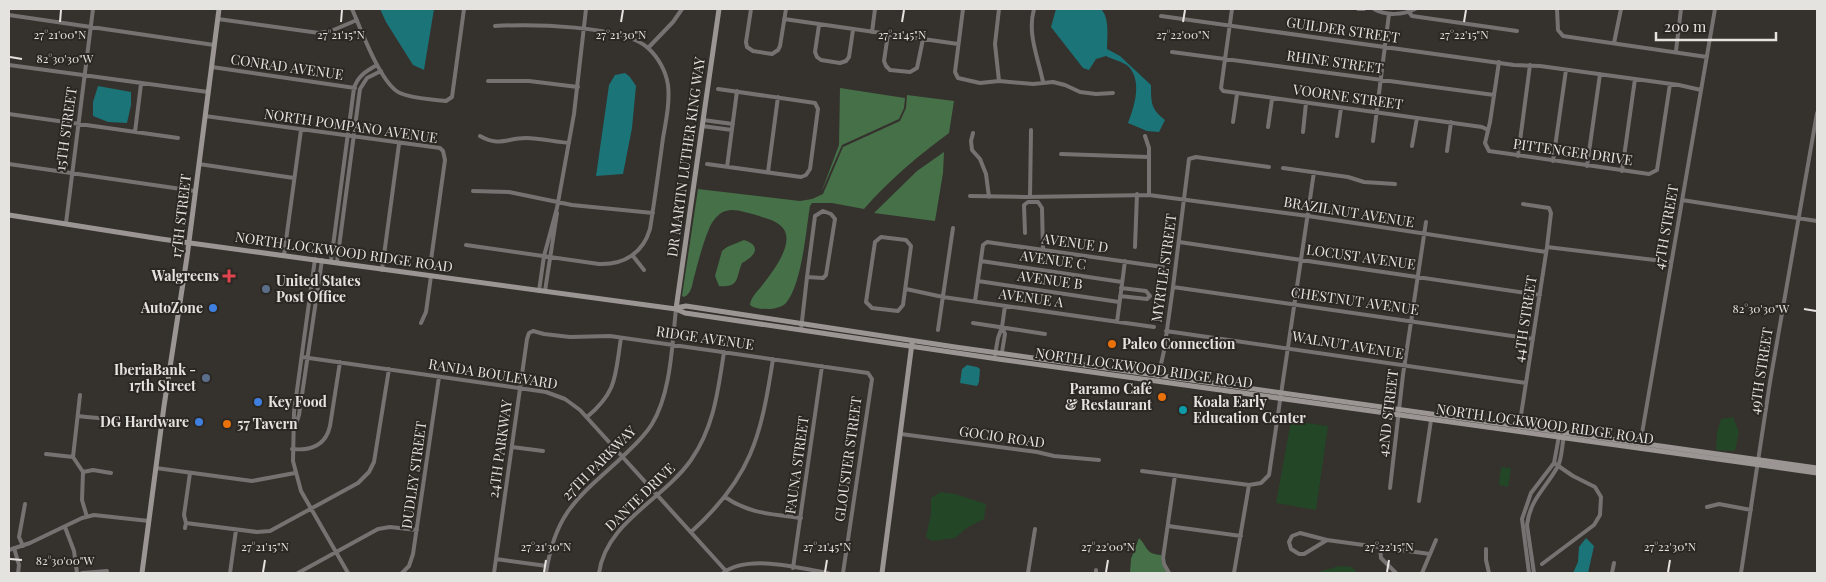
<svg xmlns="http://www.w3.org/2000/svg" width="1826" height="582" viewBox="0 0 1826 582" font-family="'Playfair Display',serif">
<style>
.green{fill:#234726}
.forest{fill:#457048}
.water{fill:#1b7477}
.lines{fill:none;stroke-linecap:round;stroke-linejoin:round}
.street{stroke:#757271;stroke-width:4}
.secondary{stroke:#9b9693;stroke-width:5}
.ticks{fill:none;stroke:#e5e3e0;stroke-width:2}
.health-dot{fill:#e0444e;stroke:#2b2723;stroke-width:2}
.service-dot{fill:#5c6f8a;stroke:#2b2723;stroke-width:2}
.shop-dot{fill:#3f7fe0;stroke:#2b2723;stroke-width:2}
.food-dot{fill:#e8710a;stroke:#2b2723;stroke-width:2}
.culture-dot{fill:#0f9aa8;stroke:#2b2723;stroke-width:2}
.labels{text-anchor:middle;stroke-width:4;stroke-linejoin:round;paint-order:stroke}
.street-label{font-size:14px;fill:#e5e3e0;stroke:#2b2723}
.poi-label{font-size:14px;font-weight:bold;fill:#e5e3e0;stroke:#2b2723;text-anchor:end}
.ticks-label{font-size:12px;text-anchor:middle;fill:#e5e3e0;stroke:#2b2723;stroke-width:4;stroke-linejoin:round;paint-order:stroke}
</style>
<rect width="100%" height="100%" fill="#35312d"/>
<path class="green" d="M1733,417L1739,432L1735,451L1716,450L1717,432L1721,419Z
M1291,421L1328,426L1316,510L1276,503Z
M1501,467L1511,468L1508,487L1499,485Z
M941,492L955,494L986,504L984,519L968,527L955,538L932,541L926,537L931,514V498Z
M1339,566L1352,567L1357,573H1315Z"/>
<path class="forest" d="M840,88L905,98L904,108L899,119L842,145L821,193L839,145Z
M907,95L954,101L949,133C919,155 888,181 864,209L832,203H812L810,206C806,230 802,284 786,303C782,307 774,309 768,309C762,309 755,309 750,305C751,296 759,290 764,283C774,270 797,240 781,226C775,220 764,218 756,215C747,213 735,208 726,211C721,212 717,216 714,220C707,228 698,262 695,274C692,282 693,293 684,297L682,296L698,189L800,201L812,199L823,194L843,147L900,121L906,108Z
M944,152L943,173L935,221L874,213L917,171Z
M744,240C763,246 754,257 742,263C736,277 740,288 719,286L715,276L722,251L727,247Z
M1139,538C1148,547 1145,554 1161,555L1162,564L1167,573H1130L1131,559Z"/>
<path class="water" d="M380,9H434L424,70L413,65L386,22Z
M1056,9H1101C1110,18 1107,38 1107,49L1120,56L1151,85C1151,103 1151,109 1165,120L1159,132L1147,131L1128,123C1134,107 1143,81 1128,66C1123,62 1112,59 1106,56L1096,59L1089,70L1083,68L1051,27Z
M625,73L630,77L636,86L632,128L623,174L596,176L609,85L615,75Z
M98,86L131,92V105L127,123L108,122L93,116V102Z
M967,365L977,367L980,369L979,382L977,386L960,383L962,369Z
M1586,538L1594,546L1588,573H1573L1578,562L1579,547Z"/>
<g class="lines">
<path class="street" d="M352,9C361,29 381,85 400,93C413,99 432,99 446,101L452,97L464,9
M751,9L746,42L747,47L753,51L772,54L778,50L780,46L786,9
M963,9L955,72L958,78L980,83L999,81L1033,84L1053,82L1065,85L1080,92L1096,94L1113,93
M999,9L995,44L999,81
M1034,9C1027,34 1038,57 1043,82
M1232,9L1221,88L1223,91L1482,127L1488,130
M1358,9H1364
M1374,9C1386,16 1403,15 1415,9
M1557,9L1558,30L1563,36L1707,57
M1409,12L1412,16L1517,31
M9,15L214,45
M1161,16L1514,65L1540,66L1679,85L1701,90
M218,19L319,33L331,31L357,20
M784,19L958,44
M819,25L815,52L817,57L821,60L840,63L846,61L849,57L853,30
M872,32L875,9
M888,34L884,61L886,66L890,70L910,72L917,68L923,39
M1614,43L1621,9
M648,48L673,22L682,9
M1676,51L1681,9
M1172,52L1494,95
M1499,62L1490,122L1485,143L1489,151L1649,174L1657,170L1670,84
M9,65L208,92
M212,67L355,88
M488,81H529L578,87
M9,114L178,138
M205,116L440,148L443,151L445,160L431,260
M703,120L733,124
M1233,122L1237,94
M702,126L732,130
M1268,127L1272,99
M135,132L141,84
M1303,132L1306,103
M973,133L971,141L972,150L980,159L986,174L989,197
M480,136C499,147 507,138 526,138C540,138 555,142 569,143
M1145,136L1149,148V195
M1337,136L1341,108
M1373,141L1389,14
M1412,146L1417,118
M1447,151L1451,122
M1061,154L1148,157
M1518,156L1530,65
M1553,161L1566,70
M9,164L195,191
M199,164L294,178
M707,164L801,177L806,175L810,169L818,109L815,103L718,89
M1587,166L1600,74
M727,167L737,91
M1283,168L1348,177L1364,182L1395,184
M1622,171L1635,79
M768,172L778,97
M473,191L509,192L572,205L653,213
M970,196L1025,197L1149,195L1308,216L1546,252
M1030,197L1031,130
M1682,200L1817,221
M823,211L831,214L835,219L826,275L823,278L807,277L815,216Z
M66,223L93,9
M1025,233L1024,205L1028,202H1038L1042,208L1043,250
M881,237L906,240L911,246L903,305L898,311L872,308L866,302L875,242Z
M1179,242L1540,295
M466,245L599,264C624,265 643,253 650,229C655,198 659,168 663,138C666,121 670,102 668,85C666,71 658,57 648,48C623,25 529,24 495,26
M1135,247L1137,194
M1547,247L1671,262
M284,255L301,130
M633,256L644,270
M315,259L294,412L293,461L301,491L348,573
M331,261L354,88C358,76 366,71 377,65
M981,261L1122,282
M337,262L360,89L367,78L381,71
M382,270L399,144
M978,281L1119,302
M1173,287L1533,339
M906,289L943,297L1154,327
M539,291L544,256L557,208L574,114L586,9
M545,291L557,213
M1120,296L1147,299L1150,296L1146,291L1121,288
M975,301L983,245L987,242L1163,267
M1117,322L1125,261
M421,323L426,312L431,276
M973,323L1045,334
M801,330L807,277
M938,330L953,228
M1166,331L1526,383
M1002,352L1005,334L1002,327
M995,355L998,338L1002,327L1005,306
M302,357L546,392L565,399L580,410L726,571
M1158,377L1164,351L1173,287L1189,159L1196,157L1269,167
M80,395L73,457L83,472L82,500L87,517
M78,416C92,418 105,418 119,420
M587,417C618,391 615,375 621,338
M295,427L299,415L322,260
M1519,428L1547,247L1551,213L1549,208L1523,204
M901,434L1037,452L1054,456L1099,460
M1640,445L1715,9
M512,447L543,451
M292,449C311,451 326,445 330,426L340,362
M46,454L73,457
M156,468L252,481L295,473
M1142,471L1249,485L1261,483L1269,475L1314,172
M83,472L93,470L111,473
M1390,488L1403,375L1426,222
M725,497C749,514 773,514 801,518
M1419,501L1431,420
M1707,507L1719,504L1751,510
M186,523L257,532L270,531L358,483L369,472L374,462L389,369
M1168,526L1241,536
M65,527L74,551L77,573
M185,528L186,523L184,515L190,473
M691,532C751,478 761,437 773,359
M1300,533L1327,540L1304,554H1299L1291,549L1289,542L1292,536Z
M1327,540L1430,554
M23,546L19,537L25,504
M1380,547L1381,558L1396,573
M14,548L19,565L18,573
M1486,549V560L1489,573
M9,550L30,543L82,518L94,515L149,521
M496,559L547,566
M1542,564L1594,525L1600,515L1601,497L1595,487L1573,476L1554,463
M793,568L822,366
M82,573L107,571
M230,573L236,530
M298,573L378,529L390,527L417,530
M402,573L409,566L413,554L439,377
M494,573L527,339L529,333L533,331L544,334L570,337L610,336L868,373L872,379L843,573
M546,573C555,514 576,499 618,461C630,449 643,439 652,424C671,393 672,345 676,309
M599,573C606,522 663,500 691,460C714,427 718,391 724,352
M723,573C748,554 799,568 828,573
M1028,573L1035,529
M1096,573V570
M1169,573L1164,564L1163,558L1175,475
M1234,573L1249,485
M1422,573L1436,540
M1529,573L1522,519L1531,493L1554,463L1559,436
M1534,573L1527,525C1530,499 1546,488 1558,466C1562,458 1562,445 1564,436
M1612,573L1614,563
M1741,573L1770,382L1817,113"/>
<path class="secondary" d="M9,215L161,239L676,309L685,313L998,359L1817,473
M676,308L686,306L955,347L1817,468
M676,309L719,9
M142,573L164,406L187,257L219,9
M882,573L912,343"/>
</g>
<path class="ticks" d="M60,22L61,10M341,22L342,10M621,22L623,10M902,22L904,10M1183,22L1185,10M1464,22L1466,10M10,57L22,59M1804,309L1816,311M10,559L22,560M263,572L265,560M544,572L546,560M825,572L827,560M1106,572L1108,560M1387,572L1389,560M1668,572L1670,560"/>
<path class="health-dot" d="M226.5 268.5h5v5h5v5h-5v5h-5v-5h-5v-5h5z"/>
<g class="service-dot">
<circle cx="266" cy="289" r="5"/>
<circle cx="206" cy="378" r="5"/>
</g>
<g class="shop-dot">
<circle cx="213" cy="308" r="5"/>
<circle cx="258" cy="402" r="5"/>
<circle cx="199" cy="422" r="5"/>
</g>
<g class="food-dot">
<circle cx="1112" cy="344" r="5"/>
<circle cx="1162" cy="397" r="5"/>
<circle cx="227" cy="424" r="5"/>
</g>
<circle class="culture-dot" cx="1183" cy="410" r="5"/>
<g class="labels">
<g class="street-label">
<text transform="translate(1343 30) rotate(8)" y="5">GUILDER STREET</text>
<text transform="translate(1335 62) rotate(8)" y="5">RHINE STREET</text>
<text transform="translate(287 67) rotate(8)" y="5">CONRAD AVENUE</text>
<text transform="translate(1348 97) rotate(8)" y="5">VOORNE STREET</text>
<text transform="translate(351 126) rotate(8)" y="5">NORTH POMPANO AVENUE</text>
<text transform="translate(66 129) rotate(-82)" y="5">15TH STREET</text>
<text transform="translate(1573 152) rotate(8)" y="5">PITTENGER DRIVE</text>
<text transform="translate(686 157) rotate(-82)" y="5">DR MARTIN LUTHER KING WAY</text>
<text transform="translate(1349 212) rotate(9)" y="5">BRAZILNUT AVENUE</text>
<text transform="translate(181 216) rotate(-83)" y="5">17TH STREET</text>
<text transform="translate(1666 227) rotate(-80)" y="5">47TH STREET</text>
<text transform="translate(1075 243) rotate(8)" y="5">AVENUE D</text>
<text transform="translate(344 252) rotate(8)" y="5">NORTH LOCKWOOD RIDGE ROAD</text>
<text transform="translate(1361 257) rotate(8)" y="5">LOCUST AVENUE</text>
<text transform="translate(1053 260) rotate(8)" y="5">AVENUE C</text>
<text transform="translate(1164 268) rotate(-82)" y="5">MYRTLE STREET</text>
<text transform="translate(1050 280) rotate(8)" y="5">AVENUE B</text>
<text transform="translate(1031 298) rotate(8)" y="5">AVENUE A</text>
<text transform="translate(1355 301) rotate(8)" y="5">CHESTNUT AVENUE</text>
<text transform="translate(1525 319) rotate(-81)" y="5">44TH STREET</text>
<text transform="translate(705 338) rotate(8)" y="5">RIDGE AVENUE</text>
<text transform="translate(1348 345) rotate(9)" y="5">WALNUT AVENUE</text>
<text transform="translate(1144 368) rotate(8)" y="5">NORTH LOCKWOOD RIDGE ROAD</text>
<text transform="translate(1761 371) rotate(-81)" y="5">49TH STREET</text>
<text transform="translate(493 374) rotate(9)" y="5">RANDA BOULEVARD</text>
<text transform="translate(1388 413) rotate(-83)" y="5">42ND STREET</text>
<text transform="translate(1545 424) rotate(8)" y="5">NORTH LOCKWOOD RIDGE ROAD</text>
<text transform="translate(1002 437) rotate(8)" y="5">GOCIO ROAD</text>
<text transform="translate(500 449) rotate(-82)" y="5">24TH PARKWAY</text>
<text transform="translate(848 459) rotate(-82)" y="5">GLOUSTER STREET</text>
<text transform="translate(599 463) rotate(-45)" y="5">27TH PARKWAY</text>
<text transform="translate(797 465) rotate(-82)" y="5">FAUNA STREET</text>
<text transform="translate(414 475) rotate(-82)" y="5">DUDLEY STREET</text>
<text transform="translate(640 497) rotate(-44)" y="5">DANTE DRIVE</text>
</g>
<g class="poi-label">
<text x="219" y="281">Walgreens</text>
<text x="276" y="286" text-anchor="start">United States<tspan x="276" dy="16">Post Office</tspan></text>
<text x="203" y="313">AutoZone</text>
<text x="1122" y="349" text-anchor="start">Paleo Connection</text>
<text x="196" y="375">IberiaBank -<tspan x="196" dy="16">17th Street</tspan></text>
<text x="1152" y="394">Paramo Café<tspan x="1152" dy="16">&amp; Restaurant</tspan></text>
<text x="268" y="407" text-anchor="start">Key Food</text>
<text x="1193" y="407" text-anchor="start">Koala Early<tspan x="1193" dy="16">Education Center</tspan></text>
<text x="189" y="427">DG Hardware</text>
<text x="237" y="429" text-anchor="start">57 Tavern</text>
</g>
</g>
<g class="ticks-label">
<text x="60" y="39">27°21'00"N</text>
<text x="341" y="39">27°21'15"N</text>
<text x="621" y="39">27°21'30"N</text>
<text x="902" y="39">27°21'45"N</text>
<text x="1183" y="39">27°22'00"N</text>
<text x="1464" y="39">27°22'15"N</text>
<text x="65" y="63">82°30'30"W</text>
<text x="1761" y="313">82°30'30"W</text>
<text x="265" y="551">27°21'15"N</text>
<text x="546" y="551">27°21'30"N</text>
<text x="827" y="551">27°21'45"N</text>
<text x="1108" y="551">27°22'00"N</text>
<text x="1389" y="551">27°22'15"N</text>
<text x="1670" y="551">27°22'30"N</text>
<text x="65" y="565">82°30'00"W</text>
</g>
<rect width="1826" height="582" fill="none" stroke="#e5e3e0" stroke-width="20"/>
<path d="M1656 32v8h120v-8" fill="none" stroke="#e5e3e0" stroke-width="2.5"/>
<text x="1664" y="32" font-size="15" fill="#e5e3e0" stroke="#2b2723" stroke-width="4" paint-order="stroke">200 m</text>
</svg>
